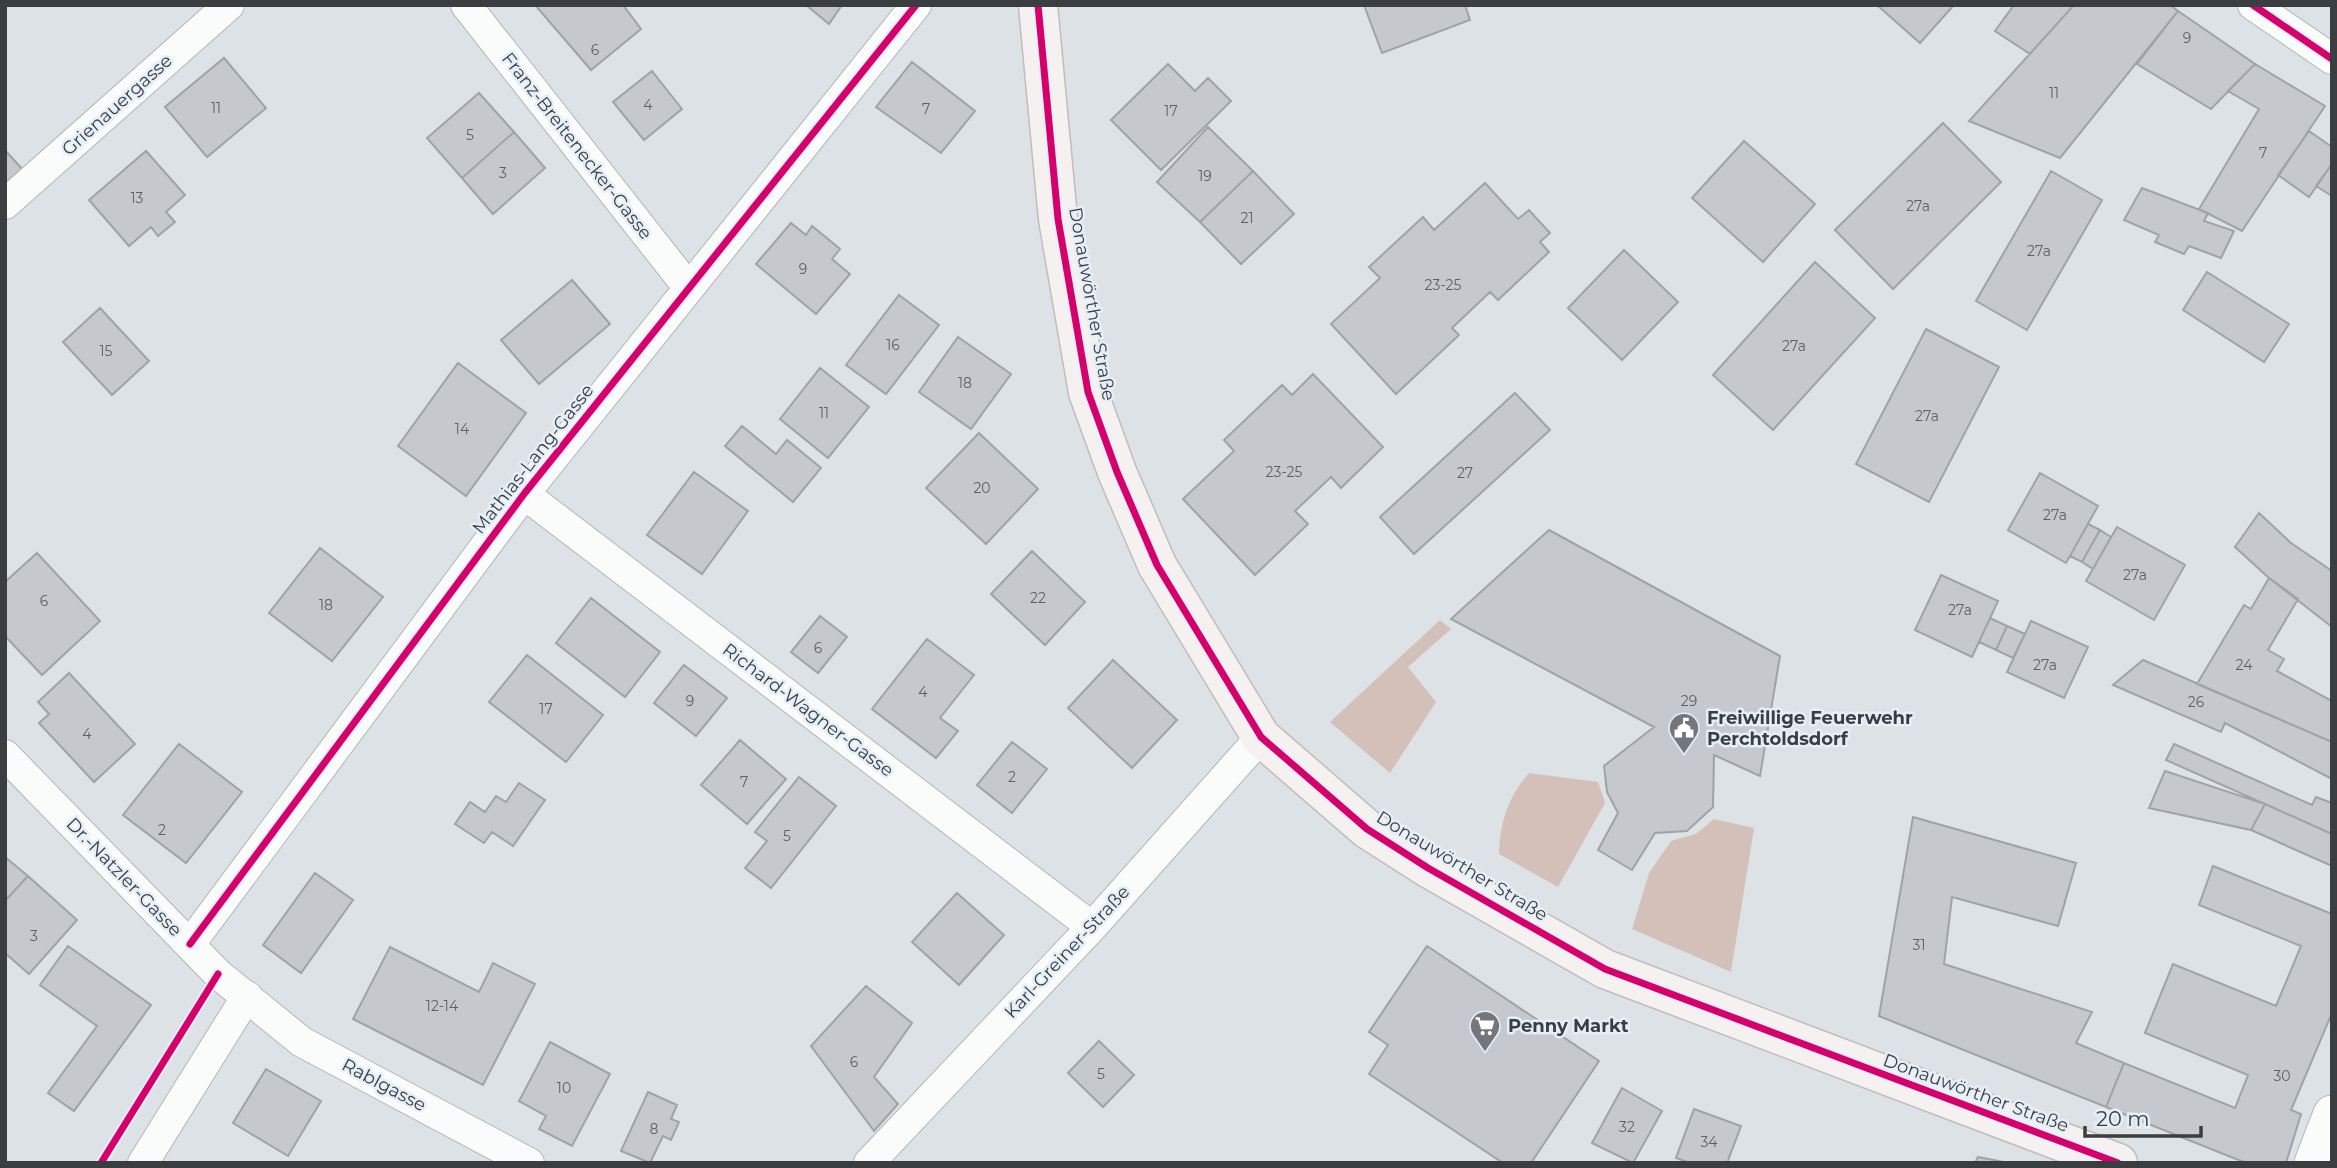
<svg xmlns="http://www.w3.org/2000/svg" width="2337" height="1168" viewBox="0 0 2337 1168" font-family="Montserrat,sans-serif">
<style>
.grass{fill:#d3c1b9}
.building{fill:#c5c9cd;stroke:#9fa3a6;stroke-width:2}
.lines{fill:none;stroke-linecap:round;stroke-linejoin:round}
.minor-casing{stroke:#b3b7ba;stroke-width:32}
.tertiary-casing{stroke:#b3b7ba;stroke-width:39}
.primary-casing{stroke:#c0bdbc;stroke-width:41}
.minor{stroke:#fafbfb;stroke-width:30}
.tertiary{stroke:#fafbfb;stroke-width:37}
.primary{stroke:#f4f1f0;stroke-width:38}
.cycleway-casing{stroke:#e6eff7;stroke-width:11}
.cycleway{stroke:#d6006c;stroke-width:7}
.labels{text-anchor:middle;stroke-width:5;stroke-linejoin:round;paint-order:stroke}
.number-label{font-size:14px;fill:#5d6164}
.street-label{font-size:18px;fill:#3a3e41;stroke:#e6eff7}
.poi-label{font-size:18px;font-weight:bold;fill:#3a3e41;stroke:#e6eff7;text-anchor:start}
</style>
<rect width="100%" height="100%" fill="#dde2e6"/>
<path class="grass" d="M1440,620L1451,629L1408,667L1436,702L1390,773L1330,722Z
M1529,773L1598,782L1605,803L1558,887L1499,854C1500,822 1508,797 1529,773Z
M1714,819L1754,828L1731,972L1632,929L1649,873L1671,841L1696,834Z"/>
<path class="building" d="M535,5H623L641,29L591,70Z
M806,5H842L829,24Z
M1364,5H1465L1470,20L1382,53Z
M1877,5H1954L1920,43Z
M2014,5H2074L2030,54L1995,31Z
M2074,5H2170L2178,11L2060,158L1969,121Z
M2178,11L2255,64L2211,109L2137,64Z
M224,58L266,108L207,157L165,107Z
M912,62L975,111L941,153L876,107Z
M1168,64L1195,91L1208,78L1231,101L1161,170L1111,120Z
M2255,64L2325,106L2242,231L2199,209L2259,109L2228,91Z
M652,71L682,109L644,140L613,102Z
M479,93L514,132L462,178L427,138Z
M1943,123L2001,182L1893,289L1835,230Z
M1208,127L1253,171L1200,222L1157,182Z
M2309,131L2332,147V164L2309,197L2278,175Z
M514,132L545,168L493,214L462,178Z
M1744,141L1815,204L1763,262L1692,198Z
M5,150L22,169L5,184Z
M146,151L185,195L166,212L175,222L158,236L151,227L129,246L89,200Z
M2332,164V196L2316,186Z
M1253,171L1294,214L1241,264L1200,222Z
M2051,171L2102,200L2027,330L1976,301Z
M1485,183L1518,219L1529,210L1550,233L1540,242L1549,252L1498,300L1490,292L1452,328L1459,335L1396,394L1331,324L1380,278L1369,267L1423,217L1434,230Z
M2142,188L2208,213L2204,221L2234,231L2221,258L2189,246L2184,254L2155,242L2159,235L2124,220Z
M791,223L806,235L812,226L840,249L832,259L850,274L816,314L756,264Z
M1624,250L1678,302L1622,360L1568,308Z
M1815,262L1875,318L1773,430L1713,375Z
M2207,272L2289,324L2264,362L2183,310Z
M572,280L610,324L539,384L501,340Z
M899,295L939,325L886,394L846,365Z
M100,308L149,361L112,395L63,342Z
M1926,329L1999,367L1929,502L1856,464Z
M958,337L1011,374L971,429L919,392Z
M458,363L526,413L466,496L398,446Z
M820,368L869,407L828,458L780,419Z
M1313,374L1383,447L1341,488L1331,477L1295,511L1308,524L1255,575L1183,499L1234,451L1224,440L1282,385L1292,395Z
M1515,393L1550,430L1414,554L1380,517Z
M742,426L776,454L787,440L821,468L793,502L725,446Z
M979,433L1038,489L986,544L926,488Z
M694,472L748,511L702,574L647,535Z
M2040,473L2098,506L2066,563L2008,530Z
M2259,513L2291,543L2332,571V627L2269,578L2235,547Z
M2088,524L2100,530L2082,562L2070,556Z
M2117,527L2185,565L2154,620L2086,581Z
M1549,530L1780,656L1760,776L1714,755L1713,807L1687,831L1655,833L1632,870L1598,850L1618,813L1607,792L1604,766L1654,727L1451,619Z
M2100,530L2111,537L2093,569L2082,562Z
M320,548L383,597L332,661L269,613Z
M1032,551L1085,602L1045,645L991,594Z
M37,553L100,621L42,675L5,636V582Z
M1941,575L1998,601L1972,657L1915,630Z
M2269,578L2298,599L2268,650L2284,659L2277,671L2332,701V742L2197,684L2244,605L2251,609Z
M591,598L660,652L625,697L556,643Z
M820,616L847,637L818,673L791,652Z
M1990,618L2007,626L1996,650L1979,642Z
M2031,621L2088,647L2064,698L2007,672Z
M2007,626L2025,634L2013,658L1996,650Z
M927,639L974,675L940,718L958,731L936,758L872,709Z
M527,655L603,715L566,762L489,702Z
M1113,660L1177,720L1132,768L1068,708Z
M2143,660L2332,742V779L2225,723L2221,732L2113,685Z
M684,665L727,698L696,736L654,703Z
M69,673L135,744L94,782L39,723L49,714L38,702Z
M740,740L786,779L747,824L701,785Z
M1012,742L1047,769L1012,813L977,785Z
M179,744L242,792L186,863L123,815Z
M2174,744L2312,805L2316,797L2332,803V834L2166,760Z
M2165,771L2265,804L2251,830L2149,808Z
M799,777L836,806L771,888L745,868L767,841L755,832Z
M519,783L545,800L513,846L492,832L484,843L455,824L470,802L485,812L496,796L506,802Z
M2265,804L2332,834V866L2251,830Z
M1913,817L2076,863L2058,926L1952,897L1944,964L2092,1012L2076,1043L2124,1063L2106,1107L1879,1016Z
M5,857L28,876L5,901Z
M2213,866L2332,914V1013L2291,1110L2301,1114L2286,1163H2247L2236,1159L2106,1107L2124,1063L2235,1108L2248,1075L2145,1033L2173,964L2276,1006L2301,946L2199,905Z
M315,873L353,900L301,973L263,945Z
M28,876L77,920L29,974L5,953V901Z
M957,893L1004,935L959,985L912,942Z
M68,946L151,1005L74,1111L48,1093L97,1026L40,985Z
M1427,946L1599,1061L1531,1163H1503L1369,1074L1388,1045L1369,1032Z
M390,947L479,992L493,963L535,984L483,1085L353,1019Z
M866,986L912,1023L874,1077L898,1104L874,1131L811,1046Z
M1099,1041L1134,1075L1103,1107L1068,1073Z
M550,1042L610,1074L572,1146L539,1129L546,1116L519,1101Z
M266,1069L321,1101L288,1156L233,1123Z
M1622,1088L1662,1111L1633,1163L1592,1143Z
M648,1092L677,1105L671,1119L679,1122L671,1140L663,1136L650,1163L621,1151Z
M1694,1109L1741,1126L1727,1163H1690L1676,1158Z
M1978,1157L2009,1163H1975Z"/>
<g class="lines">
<g class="minor-casing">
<path id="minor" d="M466,5L688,287
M2253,5L2332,59
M5,204L229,5
M524,494L1092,927
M5,755L218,974L302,1042L529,1163
M190,944L524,494L916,5
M143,1163L247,996
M869,1163L1092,927L1261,737"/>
</g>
<g class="tertiary-casing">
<path id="tertiary" d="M2313,1163L2332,1114"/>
</g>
<g class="primary-casing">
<path id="primary" d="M1038,5L1058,219L1088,392L1117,472L1157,565L1261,737L1367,829L1428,868L1605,969L2118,1163"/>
</g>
<use href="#minor" class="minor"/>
<use href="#tertiary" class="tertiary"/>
<use href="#primary" class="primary"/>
<g class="cycleway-casing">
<path id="cycleway" d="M1038,5L1058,219L1088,392L1117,472L1157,565L1261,737L1367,829L1428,868L1605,969L2118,1163
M2253,5L2332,59
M190,944L524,494L916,5
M101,1163L218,974"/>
</g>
<use href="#cycleway" class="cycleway"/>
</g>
<defs>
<g id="civic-pin" transform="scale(1.575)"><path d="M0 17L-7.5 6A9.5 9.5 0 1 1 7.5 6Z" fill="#73777b" stroke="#e6eff7"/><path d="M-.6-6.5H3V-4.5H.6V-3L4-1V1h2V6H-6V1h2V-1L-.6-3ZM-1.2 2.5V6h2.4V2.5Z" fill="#fff"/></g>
<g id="supermarket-pin" transform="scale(1.575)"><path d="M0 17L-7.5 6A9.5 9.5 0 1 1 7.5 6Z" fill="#73777b" stroke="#e6eff7"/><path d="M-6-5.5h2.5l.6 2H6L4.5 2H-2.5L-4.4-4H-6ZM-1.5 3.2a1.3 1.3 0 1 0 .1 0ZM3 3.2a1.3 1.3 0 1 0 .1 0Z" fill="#fff"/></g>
</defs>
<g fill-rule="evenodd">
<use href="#civic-pin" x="1684" y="728"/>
<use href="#supermarket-pin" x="1485" y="1026"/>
</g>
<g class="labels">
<g class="number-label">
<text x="2187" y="43">9</text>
<text x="595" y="55">6</text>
<text x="2054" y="98">11</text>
<text x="648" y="110">4</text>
<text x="216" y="113">11</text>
<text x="926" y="114">7</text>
<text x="1171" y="116">17</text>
<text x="470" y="140">5</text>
<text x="2263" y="158">7</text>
<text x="503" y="178">3</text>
<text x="1205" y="181">19</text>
<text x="137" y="203">13</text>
<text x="1918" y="211">27a</text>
<text x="1247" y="223">21</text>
<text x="2039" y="256">27a</text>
<text x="803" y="274">9</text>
<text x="1443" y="290">23-25</text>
<text x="893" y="350">16</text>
<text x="1794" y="351">27a</text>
<text x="106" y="356">15</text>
<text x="965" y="388">18</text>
<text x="824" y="418">11</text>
<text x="1927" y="421">27a</text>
<text x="462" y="434">14</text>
<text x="1284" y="477">23-25</text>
<text x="1465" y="478">27</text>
<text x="982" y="493">20</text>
<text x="2055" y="520">27a</text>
<text x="2135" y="580">27a</text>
<text x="1038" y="603">22</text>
<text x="44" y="606">6</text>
<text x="326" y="610">18</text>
<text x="1960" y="615">27a</text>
<text x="818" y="653">6</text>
<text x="2045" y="670">27a</text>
<text x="2244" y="670">24</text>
<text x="923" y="697">4</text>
<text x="690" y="706">9</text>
<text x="1689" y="706">29</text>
<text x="2196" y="707">26</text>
<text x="546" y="714">17</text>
<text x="87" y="739">4</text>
<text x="1012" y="782">2</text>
<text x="744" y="787">7</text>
<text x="162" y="835">2</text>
<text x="787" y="841">5</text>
<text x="34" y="941">3</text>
<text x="1919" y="950">31</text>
<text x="442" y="1011">12-14</text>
<text x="854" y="1067">6</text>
<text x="1101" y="1079">5</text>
<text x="2282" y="1081">30</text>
<text x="564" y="1093">10</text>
<text x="1627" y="1132">32</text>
<text x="654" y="1134">8</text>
<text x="1709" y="1147">34</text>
</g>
<g class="street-label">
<text transform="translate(117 105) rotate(-42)" y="6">Grienauergasse</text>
<text transform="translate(577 146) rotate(52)" y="6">Franz-Breitenecker-Gasse</text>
<text transform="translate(1092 304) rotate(80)" y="6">Donauwörther Straße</text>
<text transform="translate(533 459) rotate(-52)" y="6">Mathias-Lang-Gasse</text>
<text transform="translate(808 710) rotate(37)" y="6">Richard-Wagner-Gasse</text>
<text transform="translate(1462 866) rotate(31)" y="6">Donauwörther Straße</text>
<text transform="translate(124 877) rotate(46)" y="6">Dr.-Natzler-Gasse</text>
<text transform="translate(1067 952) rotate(-47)" y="6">Karl-Greiner-Straße</text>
<text transform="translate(384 1085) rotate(28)" y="6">Rablgasse</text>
<text transform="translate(1976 1093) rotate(20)" y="6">Donauwörther Straße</text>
</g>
<g class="poi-label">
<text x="1707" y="724">Freiwillige Feuerwehr<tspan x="1707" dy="21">Perchtoldsdorf</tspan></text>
<text x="1508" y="1032">Penny Markt</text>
</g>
</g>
<rect width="2337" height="1168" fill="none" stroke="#3a3e41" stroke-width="14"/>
<path d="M2085 1126v10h116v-10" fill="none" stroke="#3a3e41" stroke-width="3.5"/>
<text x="2096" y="1126" font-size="21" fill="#3a3e41" stroke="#e6eff7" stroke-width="5" paint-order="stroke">20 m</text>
</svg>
